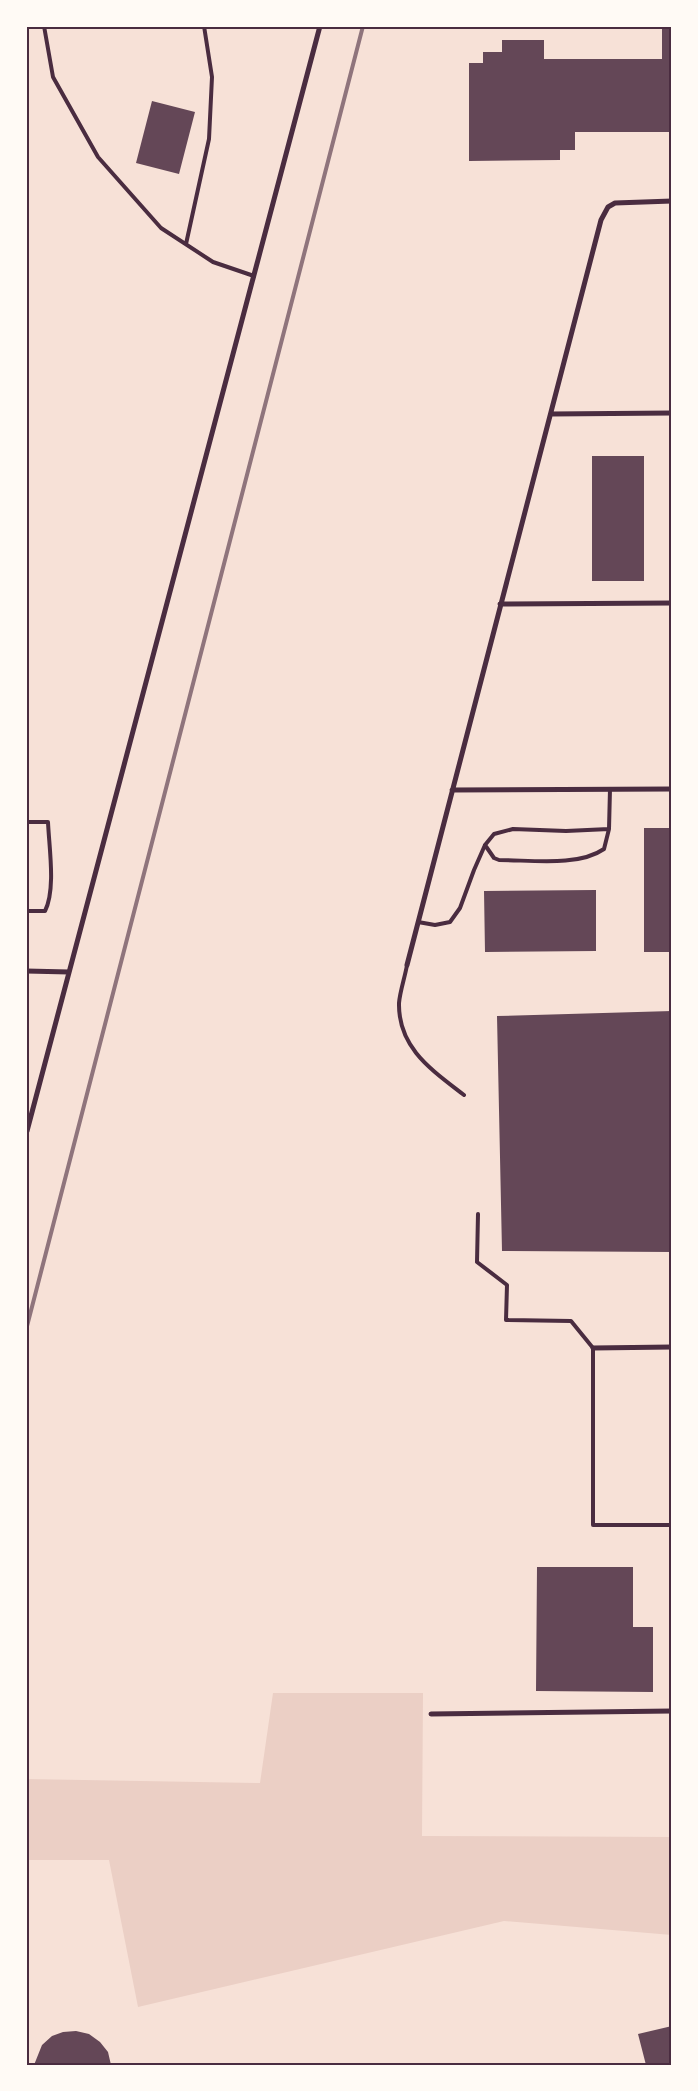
<svg xmlns="http://www.w3.org/2000/svg" width="698" height="2091" viewBox="0 0 698 2091" font-family="'Sofia Sans Condensed',sans-serif">
<style>
.green{fill:#ebcfc5}
.building{fill:#644757}
.lines{fill:none;stroke-linecap:round;stroke-linejoin:round}
.service{stroke:#4a2c40;stroke-width:4}
.minor{stroke:#4a2c40;stroke-width:5}
.rail{stroke:#8f747c;stroke-width:4}
.neatline{fill:none;stroke:#4a2c40;stroke-width:2}
</style>
<rect width="100%" height="100%" fill="#f7e1d7"/>
<path class="green" d="M273,1693H423L422,1836L672,1837V1935L504,1921L138,2007L109,1860H26V1779L260,1783Z"/>
<path class="building" d="M662,29H672V132H575V150H560V160L469,161V63H483V52H502V40H544V59H662Z
M152,101L195,112L179,174L136,163Z
M592,456H644V581H592Z
M644,828H672V952H644Z
M596,890V951L485,952L484,891Z
M672,1011V1252L502,1251L497,1016Z
M537,1567H633V1627H653V1692L536,1691Z
M672,2026V2065H646L638,2034Z
M76,2031L89,2034L100,2042L108,2052L111,2065H34L42,2045L52,2036L63,2032Z"/>
<g class="lines">
<path class="service" d="M44,26L53,77L98,157L161,228L213,262L254,276
M186,244L209,139L212,77L204,26
M26,822H48C49,847 56,889 45,911H26
M485,845L494,858L499,860C531,860 578,867 604,849L609,829L610,789
M418,922L435,925L450,922L460,908L474,870L485,845L494,834L513,829L566,831L609,829
M407,965C405,977 400,991 399,1003C398,1048 432,1070 464,1095
M478,1214L477,1262L507,1285L506,1320L571,1321L593,1348V1525H672"/>
<path class="minor" d="M551,414L672,413
M500,604L672,603
M452,790L672,789
M407,965L601,220L608,207L615,203L672,201
M26,971L69,972
M27,1131L320,26
M593,1348L672,1347
M431,1714L672,1711"/>
<path class="rail" d="M26,1330L363,26"/>
</g>
<rect width="698" height="2091" fill="none" stroke="#fffaf5" stroke-width="55"/>
<rect x="28" y="28" width="642" height="2036" class="neatline"/>
</svg>
